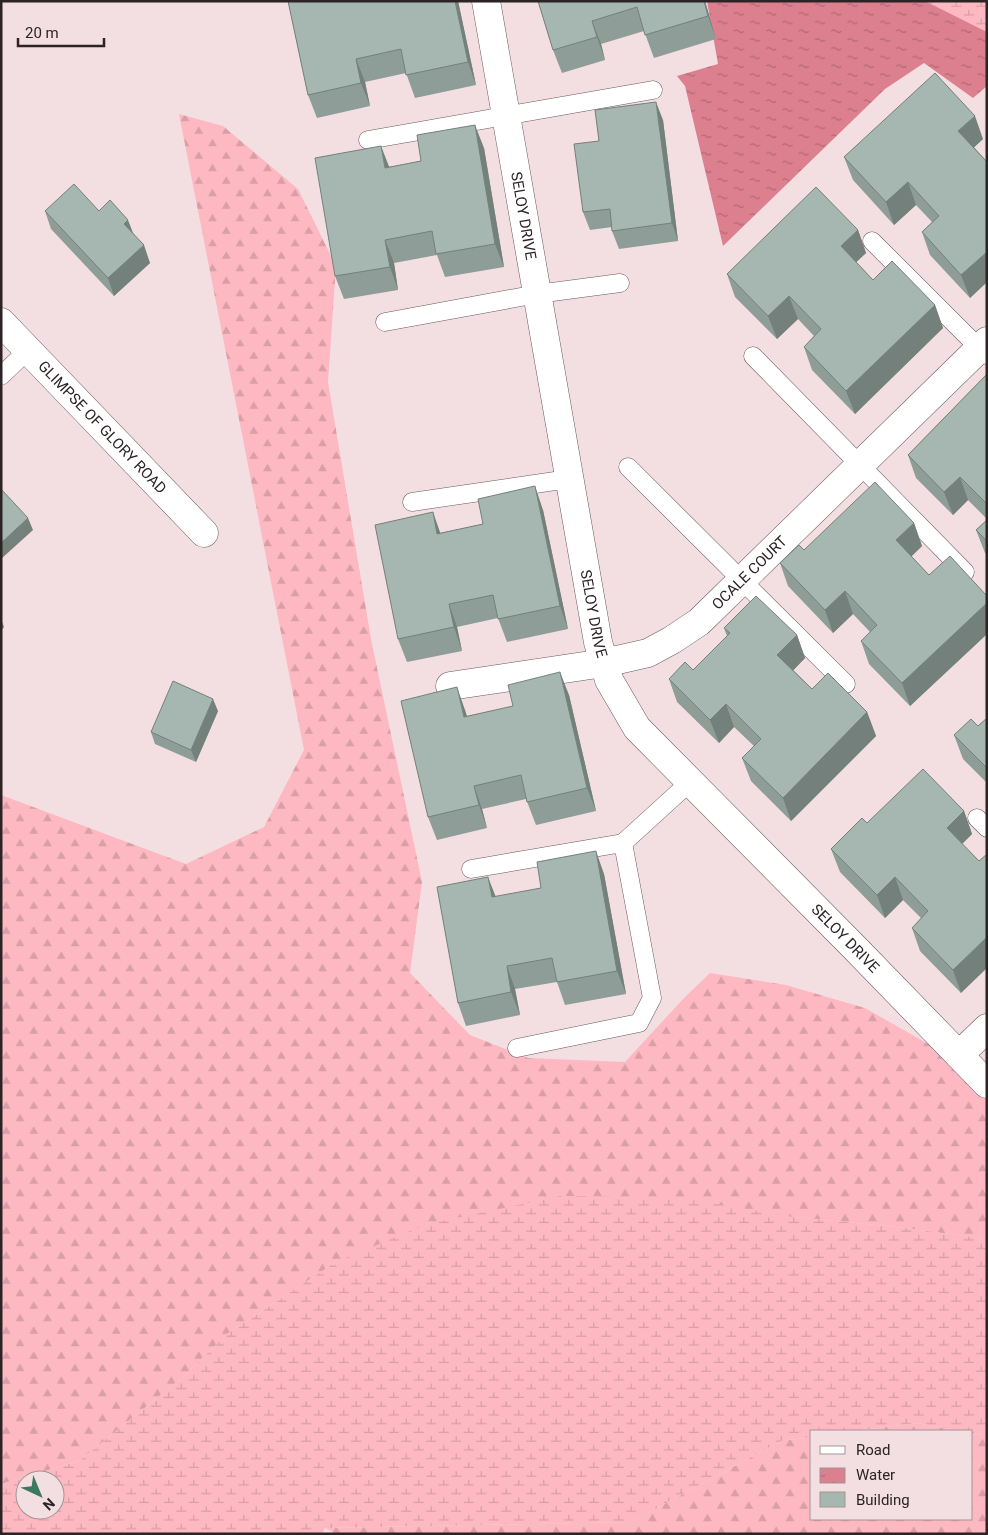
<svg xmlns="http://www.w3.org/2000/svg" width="988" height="1535" viewBox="0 0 988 1535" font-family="Roboto,sans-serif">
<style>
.forest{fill:url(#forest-firs)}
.wetland{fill:url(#wetland-marsh);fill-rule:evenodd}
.water{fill:url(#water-ripples)}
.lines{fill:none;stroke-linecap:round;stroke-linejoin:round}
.service-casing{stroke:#69585a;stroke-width:19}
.minor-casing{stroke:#69585a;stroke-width:29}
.service{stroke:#fff;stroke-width:18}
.minor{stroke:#fff;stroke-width:28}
.wall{fill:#8e9d97}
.shaded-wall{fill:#74807b}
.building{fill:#a5b7b0;stroke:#74807b}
.labels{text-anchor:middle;stroke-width:4.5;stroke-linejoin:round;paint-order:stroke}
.street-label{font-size:15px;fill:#2b2324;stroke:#f3dfe1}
</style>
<defs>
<pattern id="forest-firs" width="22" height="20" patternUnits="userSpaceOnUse" patternTransform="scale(1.25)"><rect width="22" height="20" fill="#fdb8c1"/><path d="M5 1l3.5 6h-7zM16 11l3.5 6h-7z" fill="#d99ea6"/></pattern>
<pattern id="wetland-marsh" width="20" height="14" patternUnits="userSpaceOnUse" patternTransform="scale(1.25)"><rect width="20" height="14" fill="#fdb8c1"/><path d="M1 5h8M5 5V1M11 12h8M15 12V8" fill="none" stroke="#d99ea6"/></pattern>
<pattern id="water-ripples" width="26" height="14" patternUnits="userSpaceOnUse" patternTransform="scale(1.25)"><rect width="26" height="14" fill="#dc7f8e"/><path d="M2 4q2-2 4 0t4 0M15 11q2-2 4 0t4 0" fill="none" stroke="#b36874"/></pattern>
</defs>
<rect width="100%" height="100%" fill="#f3dfe1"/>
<path class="forest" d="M179,114L223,126L298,189L336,266L328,382L371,639L422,882L410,973L470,1035L528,1058L625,1062L684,998L710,973L786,985L865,1008L944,1053L987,1097V1239L897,1227L793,1217L336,1262L227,1334L184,1376L79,1461L1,1484V795L186,864L264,827L304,750Z
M917,1423L961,1431H854Z
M972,1433L987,1436V1534H336L325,1528L631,1522L781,1441L812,1437V1519H972Z"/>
<path class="wetland" d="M925,1H987V32Z
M561,1196L682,1198L793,1217L897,1227L987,1239V1436L972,1433V1431H961L917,1423L854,1431H812V1437L781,1441L631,1522L325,1528L322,1534H1V1484L79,1461L184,1376L227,1334L336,1262L427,1224ZM25,1480H55V1510H25Z"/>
<path class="water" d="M707,1H925L987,32V86L973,98L924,63L885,89L723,246L685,86L677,76L718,64Z"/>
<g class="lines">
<g class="service-casing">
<path id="service" d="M368,140L653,90
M872,241L986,355
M385,322L537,294L620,283
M753,356L965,572
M1,376L28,350
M628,467L846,684
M412,502L569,479
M977,818L987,828
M471,869L623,843L690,782
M517,1048L639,1023L652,998L623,843"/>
</g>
<g class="minor-casing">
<g id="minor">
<path id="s1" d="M486,1L598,642L609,680L637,728L854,947L987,1084"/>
<path id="s2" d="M1,322L204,533"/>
<path id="s3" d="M450,686L604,663L648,653L672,640L699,622L987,341"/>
<path d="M959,1055L987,1028"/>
</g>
</g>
<use href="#service" class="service"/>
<use href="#minor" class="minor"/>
</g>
<path class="wall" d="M288,1H458L476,85L415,98L406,73L365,82L370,106L317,118L308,95Z
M538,1H705L716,39L654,58L644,31L601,44L605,60L562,73L553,50Z
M663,120L678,241L619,249L612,231V227L590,230L583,212L599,141Z
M983,139L974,147L987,162V282L970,298L930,255L922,232L932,222L916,205L894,225L853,180L844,157Z
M484,148L504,267L445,277L437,255L394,263L398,290L344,299L335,276L389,167L421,161Z
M45,211H99L134,234L150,263L114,296L51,229Z
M858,230L866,253L856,262L873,280L935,305L943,328L855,414L812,370L804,347L814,336L798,319L777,339L735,297L727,274Z
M987,374V519L968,500L953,515L916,478L908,455Z
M543,510L568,629L507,642L498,618L457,627L462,651L407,662L398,639L440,533L483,524Z
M987,520V555L985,553L976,530Z
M914,523L922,546L911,557L929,575L987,596V634L910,706L869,664L861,641L870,632L853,614L833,633L788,586L780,563L804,550Z
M724,628L797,635L805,658L793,670L812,689L867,712L876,736L791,821L751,781L742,758L754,746L734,727L719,743L677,702L669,679L693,670L727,636Z
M569,695L596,811L536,825L526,799L482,809L487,828L437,840L428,817L465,710L467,716Z
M218,711L196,762L155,744L151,732Z
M987,718V783L963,759L954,735L978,726Z
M964,811L972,834L962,844L961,993L920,951L912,928L921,918L903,900L885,918L840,872L831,849L867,823Z
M604,874L626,994L565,1005L557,982L515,989L520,1015L466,1026L458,1003L495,897L541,888Z"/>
<path class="shaded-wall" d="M455,1H458L476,85L468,62Z
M704,1H705L716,39L708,16Z
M592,21L601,44L605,60L597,37Z
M356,59L365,82L370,106L361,83Z
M656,102L663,120L678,241L672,223Z
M975,116L983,139L967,154L958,131Z
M475,125L484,148L504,267L495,244Z
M381,146L390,169L385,168Z
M908,182L916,205L894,225L886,202Z
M128,220L135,238L124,224Z
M858,230L866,253L849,269L841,246Z
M385,240L394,263L398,290L390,267Z
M144,245L150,263L114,296L108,278Z
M987,252V282L970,298L961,275Z
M789,296L798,319L777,339L768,316Z
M935,305L943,328L855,414L846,391Z
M960,477L968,500L953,515L944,492Z
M535,486L543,510L568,629L560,606Z
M433,512L441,535L437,534Z
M28,518L33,530L1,559V543Z
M914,523L922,546L904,563L896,540Z
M845,591L853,614L833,633L825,610Z
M987,603V634L910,706L902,683Z
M449,604L457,627L462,651L454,627Z
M1,619L4,627L1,631Z
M797,635L805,658L786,678L777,655Z
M560,672L569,695L596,811L587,788Z
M457,687L465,710L473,740L464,717Z
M213,699L218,711L196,762L191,750Z
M726,704L734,727L719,743L710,720Z
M867,712L876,736L791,821L783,798Z
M474,786L482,809L487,828L479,805Z
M964,811L972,834L955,851L947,828Z
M596,851L604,874L626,994L617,971Z
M488,877L497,900L492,897Z
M895,877L903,900L885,918L877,895Z
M987,937V968L961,993L953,970Z
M507,966L515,989L520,1015L511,992Z"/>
<path class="building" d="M288,1H455L468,62L406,75L401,49L356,59L361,83L308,95Z
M538,1H704L708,16L645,35L637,7L592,21L597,37L553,50Z
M935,73L975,116L958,131L987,162V252L961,275L922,232L939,216L908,182L886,202L844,157Z
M656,102L672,223L612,231L610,209L583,212L574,144L599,141L595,110Z
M475,125L495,244L436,254L432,231L385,240L390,267L335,276L315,158L381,146L385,168L421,161L417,135Z
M74,184L99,211L110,200L128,220L124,224L144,245L108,278L45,211Z
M816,187L858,230L841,246L873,280L892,261L935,305L846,391L804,347L821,329L789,296L768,316L727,274Z
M987,374V504L960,477L944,492L908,455Z
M875,482L914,523L896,540L929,575L950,556L987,596V603L902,683L861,641L877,625L845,591L825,610L780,563L799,545L804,550Z
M535,486L560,606L498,619L493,595L449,604L454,627L398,639L375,525L433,512L437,534L483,524L478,499Z
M1,489L28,518L1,543Z
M987,520V541L976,530Z
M756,596L797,635L777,655L812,689L828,673L867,712L783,798L742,758L761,739L726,704L710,720L669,679L685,662L693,670L730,633L724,628Z
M560,672L587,788L527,802L521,775L474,786L479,805L428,817L401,701L457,687L464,717L513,706L508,685Z
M173,681L213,699L191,750L151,732Z
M987,718V768L954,735L971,719L978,726Z
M923,769L964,811L947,828L979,861L987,854V937L953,970L912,928L928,911L895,877L877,895L831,849L862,818L867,823Z
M596,851L617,971L557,982L552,958L507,966L511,992L458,1003L437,887L488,877L492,897L541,888L537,862Z"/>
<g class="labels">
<g class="street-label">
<text dy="5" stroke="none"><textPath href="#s1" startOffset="218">SELOY DRIVE</textPath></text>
<text dy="5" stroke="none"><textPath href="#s2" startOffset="146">GLIMPSE OF GLORY ROAD</textPath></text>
<text dy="5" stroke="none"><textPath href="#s3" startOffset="331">OCALE COURT</textPath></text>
<text dy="5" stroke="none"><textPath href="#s1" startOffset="622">SELOY DRIVE</textPath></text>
<text dy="5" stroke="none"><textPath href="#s1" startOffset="1042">SELOY DRIVE</textPath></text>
</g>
</g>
<rect width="988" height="1535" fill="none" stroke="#2b2324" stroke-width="5"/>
<rect x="810" y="1430" width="162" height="90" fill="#f3dfe1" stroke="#a39495"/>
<rect x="820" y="1446" width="25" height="8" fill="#ffffff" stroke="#a39495"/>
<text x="856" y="1455" font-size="15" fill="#2b2324">Road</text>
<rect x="820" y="1468" width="25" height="15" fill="url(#water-ripples)" stroke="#a39495"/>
<text x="856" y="1480" font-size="15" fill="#2b2324">Water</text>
<rect x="820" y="1492" width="25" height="15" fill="#a5b7b0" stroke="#a39495"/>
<text x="856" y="1505" font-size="15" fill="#2b2324">Building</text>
<g transform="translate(40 1495) rotate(136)"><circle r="24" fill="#f3dfe1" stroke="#a39495"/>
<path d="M0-4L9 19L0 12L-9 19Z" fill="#3c7964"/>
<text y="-8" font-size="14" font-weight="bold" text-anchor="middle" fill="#2b2324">N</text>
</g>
<path d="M18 38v8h86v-8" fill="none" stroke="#2b2324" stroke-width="2.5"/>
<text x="25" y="38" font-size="15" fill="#2b2324" stroke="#f3dfe1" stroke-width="4" paint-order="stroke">20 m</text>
</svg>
